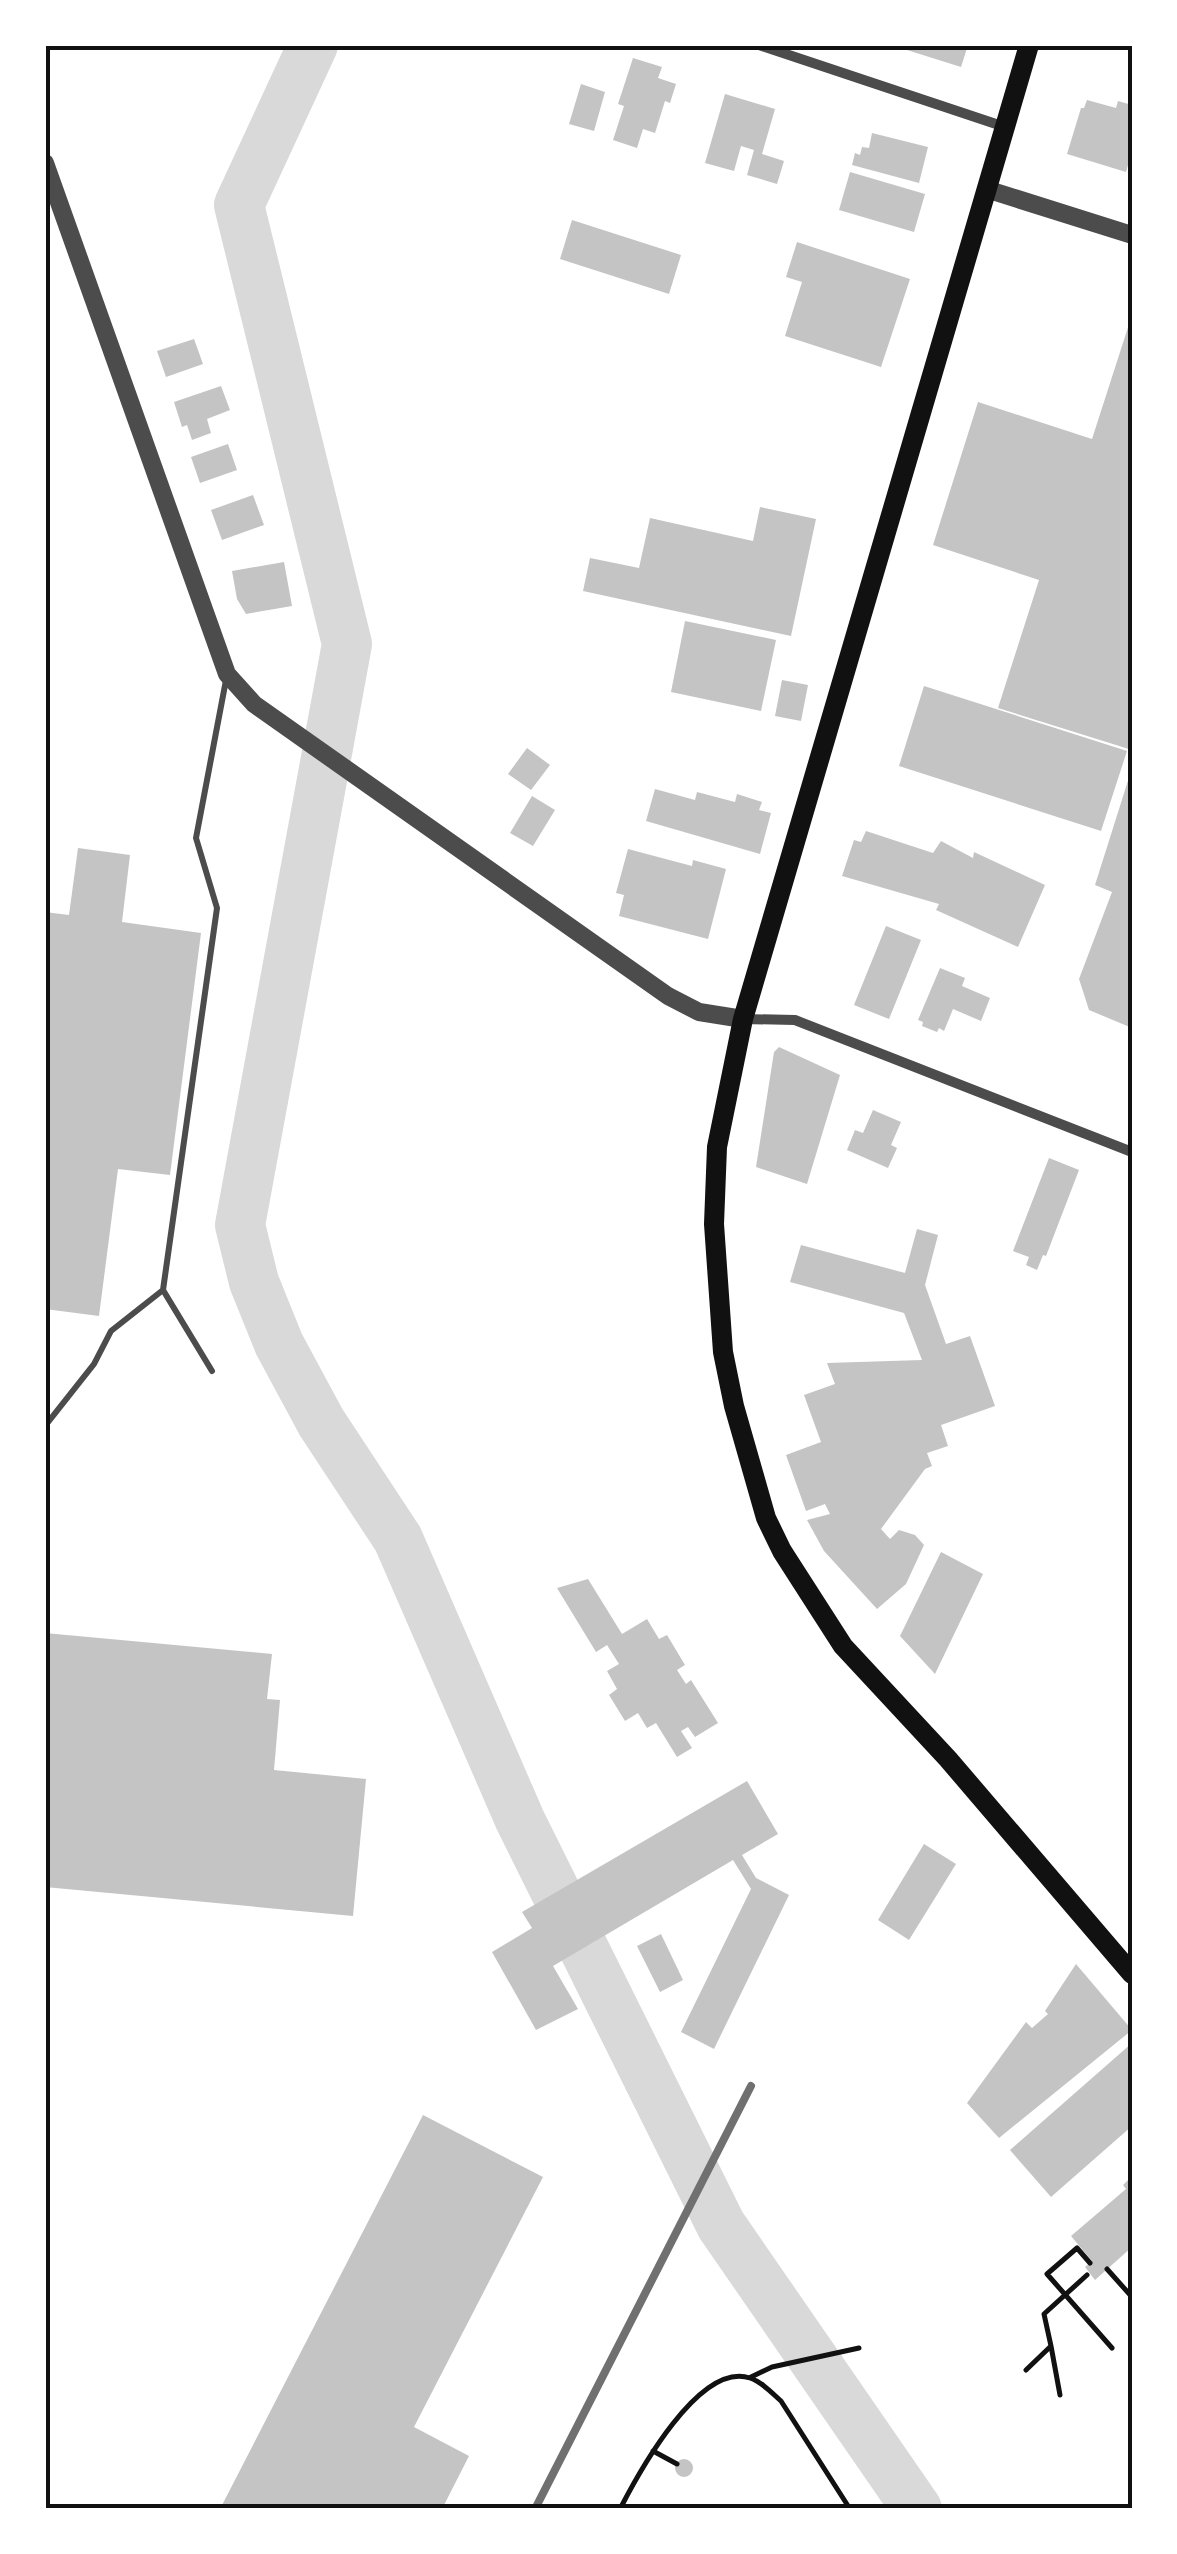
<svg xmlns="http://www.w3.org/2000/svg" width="1177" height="2554" viewBox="0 0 1177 2554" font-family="'Space Grotesk',sans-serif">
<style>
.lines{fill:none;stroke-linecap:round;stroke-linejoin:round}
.river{stroke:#d9d9d9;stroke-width:50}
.building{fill:#c4c4c4}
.path{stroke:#111;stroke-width:5}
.service{stroke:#4c4c4c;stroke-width:6}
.minor{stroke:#4c4c4c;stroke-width:10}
.tertiary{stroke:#4c4c4c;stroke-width:18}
.secondary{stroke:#111;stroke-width:20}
.rail{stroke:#707070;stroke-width:8}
.neatline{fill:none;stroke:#111;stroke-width:4}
</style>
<rect width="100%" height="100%" fill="#fff"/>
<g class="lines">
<path class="river" d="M313,45L239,205L347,644L240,1225L254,1282L279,1344L321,1422L398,1539L520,1820L721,2225L917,2509"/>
</g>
<path class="building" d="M891,45H968L961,67Z
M633,58L662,67L658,78L676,84L670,103L665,101L655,133L643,129L637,148L613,140L624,106L618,104Z
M581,84L605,92L594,131L569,124Z
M725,94L775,109L762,154L784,161L777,184L747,175L754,150L741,146L734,171L705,163Z
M1087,100L1116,108L1118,101L1132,105V151L1126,172L1067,154L1081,108H1084Z
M872,133L928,147L919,183L852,165L855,153L860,155L862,147L869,148Z
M850,172L925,194L914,232L839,210Z
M572,220L681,255L669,294L560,259Z
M797,242L910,279L881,367L785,336L802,282L786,277Z
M1131,318H1132V750L998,708L1039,580L933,545L978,402L1092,439Z
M194,339L203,364L166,377L157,351Z
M221,386L230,410L207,419L211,433L192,440L187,425L182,427L174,402Z
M228,444L237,470L200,483L191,457Z
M253,495L264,525L222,540L211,510Z
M760,507L816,519L791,636L583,591L590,558L639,568L650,518L753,541Z
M284,562L292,606L246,614L237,599L232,571Z
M685,621L776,640L761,711L671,692Z
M782,680L808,685L801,721L775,716Z
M924,686L1127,751L1101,831L899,766Z
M527,748L550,765L531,790L508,774Z
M1132,768V1028L1089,1010L1079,979L1112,892L1095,885Z
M655,789L695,800L697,792L735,802L737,794L762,802L759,810L771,813L760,854L646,821Z
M532,796L555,810L533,846L510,833Z
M866,831L933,853L941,841L973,858L974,852L1045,885L1018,947L936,910L939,904L842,876L854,840L861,842Z
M78,848L130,855L122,922L201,933L170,1175L118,1169L99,1316L45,1309V912L69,915Z
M628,849L692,866L693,860L726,869L708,939L619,916L624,895L616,893Z
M886,926L921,940L889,1019L854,1005Z
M940,968L965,978L962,986L990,998L981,1021L953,1009L944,1031L939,1028L937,1032L922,1026L923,1022L918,1020Z
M779,1047L840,1075L807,1184L756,1167L774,1052Z
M873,1110L901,1122L891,1145L897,1148L888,1168L847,1150L855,1130L863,1133Z
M1049,1158L1079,1170L1046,1256L1043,1255L1037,1270L1026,1265L1029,1257L1013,1251Z
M917,1229L938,1235L925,1285L946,1344L970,1336L995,1406L941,1425L948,1446L927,1453L932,1466L925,1469L881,1529L890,1539L899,1530L915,1535L924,1545L906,1584L877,1609L824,1551L807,1520L830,1514L825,1504L806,1511L786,1455L821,1442L804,1395L835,1384L827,1363L922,1360L904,1313L790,1282L801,1245L905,1273Z
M941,1552L983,1574L935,1674L900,1636Z
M588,1579L622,1634L647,1619L659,1639L667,1635L685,1665L677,1670L686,1684L691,1680L718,1723L695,1737L688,1727L681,1731L692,1748L677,1757L656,1723L647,1728L638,1713L625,1721L609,1695L617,1689L607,1671L619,1664L607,1645L596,1652L557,1588Z
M45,1633L272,1654L267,1699L280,1700L274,1770L366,1779L353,1916L45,1887Z
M747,1781L778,1834L742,1855L756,1878L789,1895L714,2049L681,2032L751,1889L733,1860L553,1966L578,2009L536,2030L492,1952L532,1928L522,1912Z
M924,1844L956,1864L909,1940L878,1920Z
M661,1934L683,1980L660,1992L637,1946Z
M1076,1964L1132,2030L999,2138L967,2103L1026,2022L1032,2028L1048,2014L1045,2011Z
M1132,2043V2126L1051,2197L1010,2150Z
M423,2115L543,2177L414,2427L469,2456L442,2509H220Z
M1132,2176V2247L1095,2280L1085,2267L1092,2261L1071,2236L1126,2189L1123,2185Z
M675 2468a9 9 0 1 1 18 0a9 9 0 1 1-18 0Z"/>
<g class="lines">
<path class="path" d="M1090,2263L1077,2248L1047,2274L1112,2348
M1107,2269L1132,2297
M1051,2346L1060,2395
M1026,2370L1051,2346L1044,2314L1087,2275
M751,2377L772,2367L859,2348
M653,2451L677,2464
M620,2509C638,2474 699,2361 750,2378C762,2382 772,2393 781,2401L850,2509"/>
<path class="service" d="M212,1371L163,1290L217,908L196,838L226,680
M45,1426L94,1364L111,1331L163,1290"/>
<path class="minor" d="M759,45L1005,127
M743,1019L795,1020L1132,1152"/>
<path class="tertiary" d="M45,163L227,674L254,704L668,996L699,1012L743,1019
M986,189L1132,235"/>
<path class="secondary" d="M1029,45L743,1019L717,1147L714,1224L723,1352L734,1406L766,1518L782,1551L843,1646L948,1759L1132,1974"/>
<path class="rail" d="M535,2509L751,2086"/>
</g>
<rect width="1177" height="2554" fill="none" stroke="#ffffff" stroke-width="95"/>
<rect x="48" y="48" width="1082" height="2458" class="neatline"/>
</svg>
